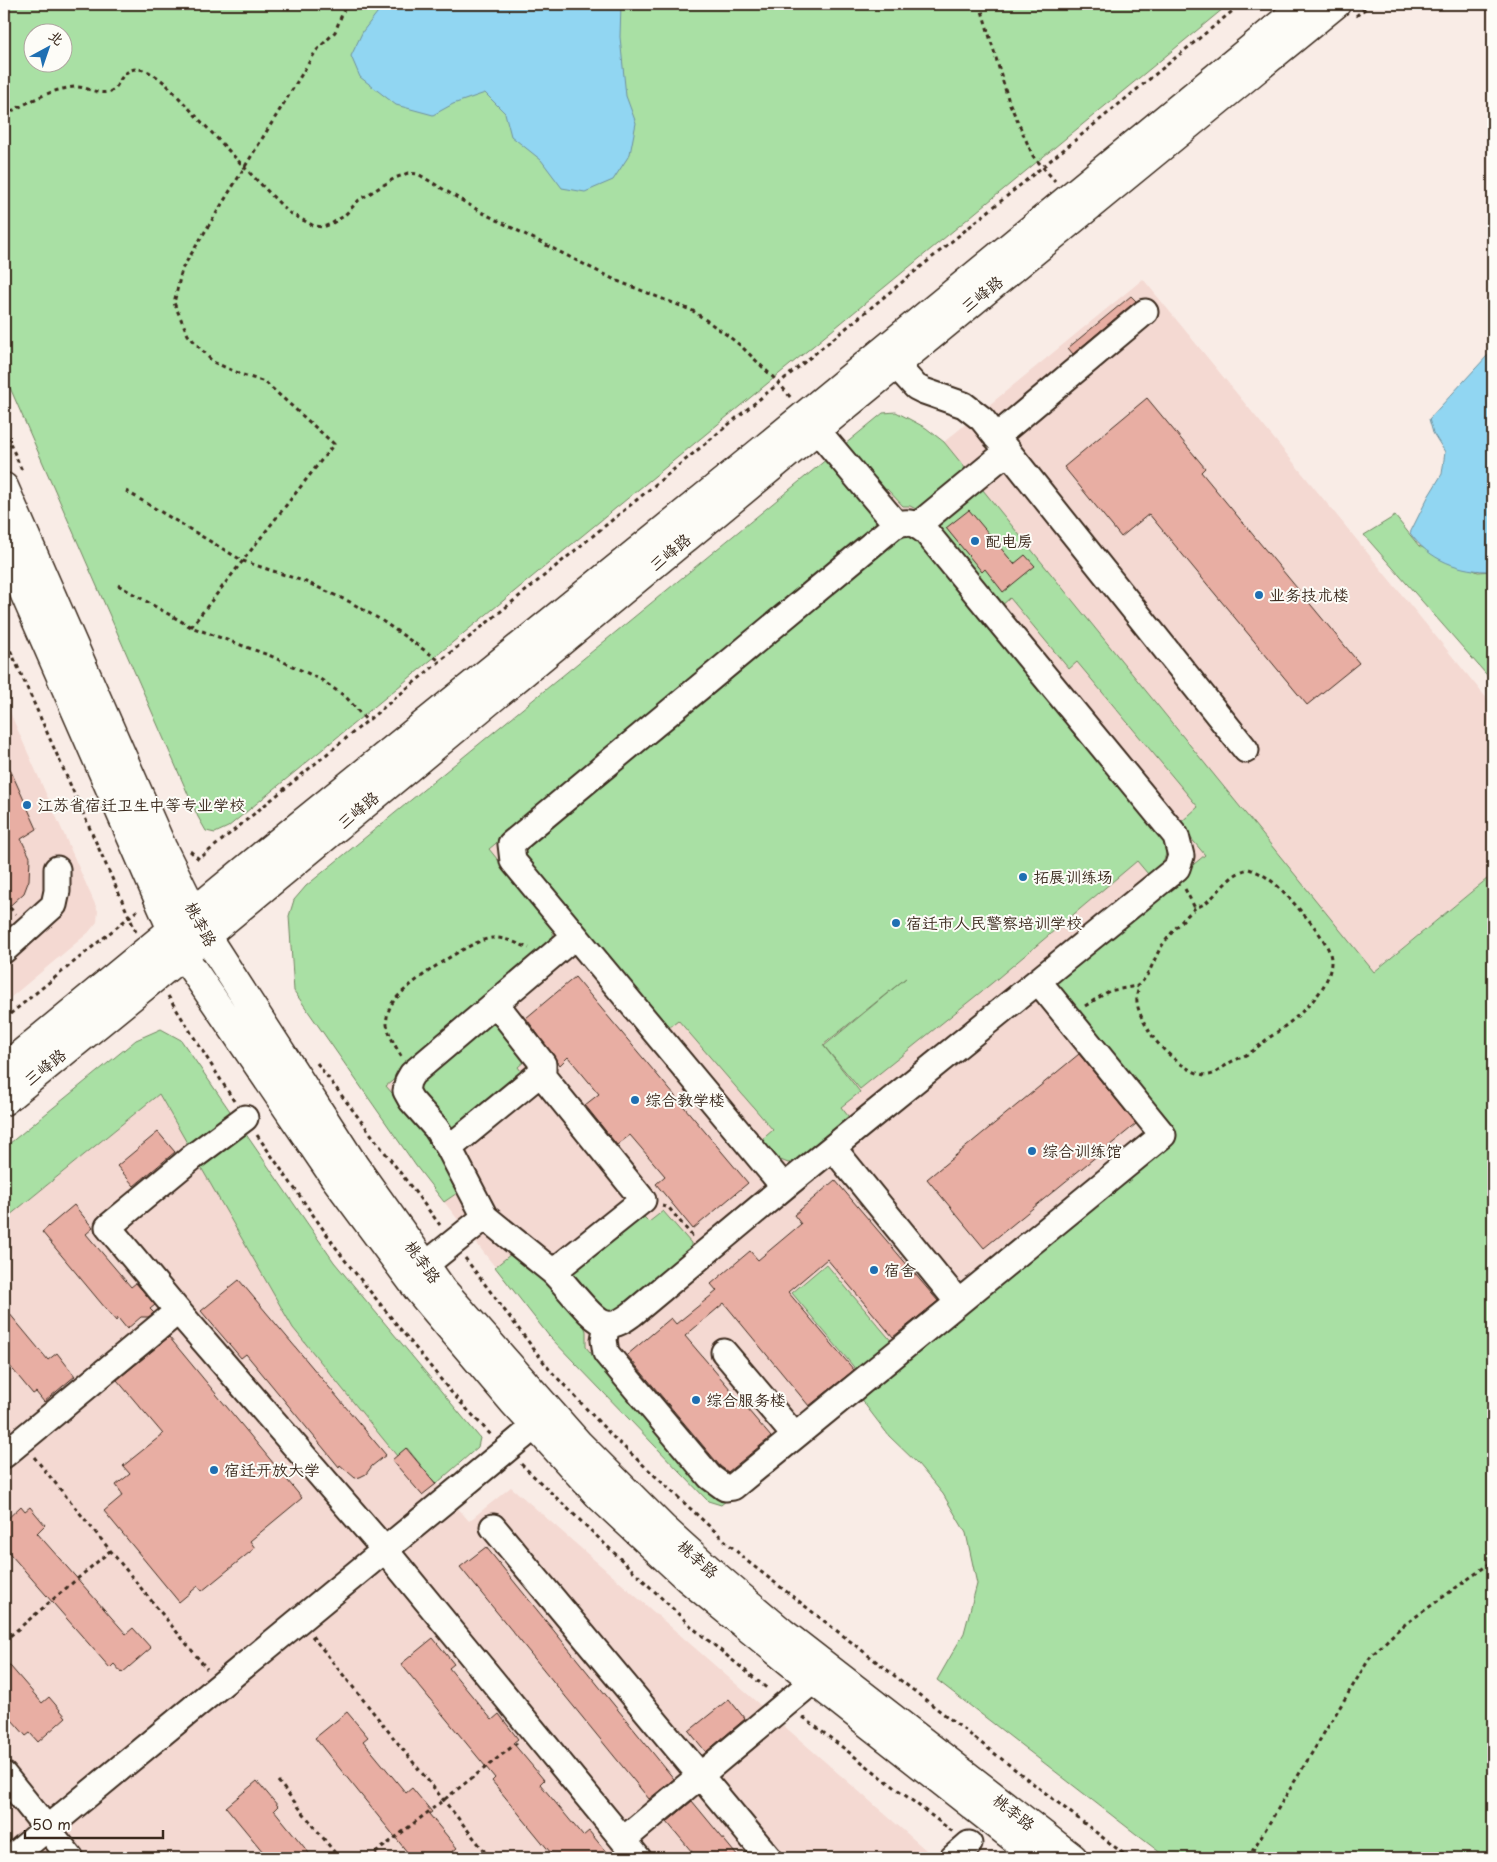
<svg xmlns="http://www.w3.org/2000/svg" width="1497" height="1862" viewBox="0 0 1497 1862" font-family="'Playpen Sans','LXGW WenKai TC',sans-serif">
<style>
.built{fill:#f4d9d2}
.green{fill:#a9e0a4;stroke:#728561;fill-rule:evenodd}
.water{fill:#91d6f2;stroke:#6f919d}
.building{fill:#e8aea3;stroke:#3b2a1e}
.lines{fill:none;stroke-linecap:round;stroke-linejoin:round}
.minor-casing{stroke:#3b2a1e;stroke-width:29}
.major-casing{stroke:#3b2a1e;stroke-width:31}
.path{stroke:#3b2a1e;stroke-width:3;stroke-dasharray:4 4;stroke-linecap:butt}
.minor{stroke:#fdfcf7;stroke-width:25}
.major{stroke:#fdfcf7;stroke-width:28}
.poi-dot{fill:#1f6fb2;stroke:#fdfcf7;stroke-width:2}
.labels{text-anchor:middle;stroke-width:4;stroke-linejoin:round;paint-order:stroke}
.street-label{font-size:16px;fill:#3b2a1e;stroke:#fdfcf7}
.poi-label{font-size:16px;fill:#3b2a1e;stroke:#fdfcf7;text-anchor:start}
</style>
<rect width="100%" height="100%" fill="#f9ece6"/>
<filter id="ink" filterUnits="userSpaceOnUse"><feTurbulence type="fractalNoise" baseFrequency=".02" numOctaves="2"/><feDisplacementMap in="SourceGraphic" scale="10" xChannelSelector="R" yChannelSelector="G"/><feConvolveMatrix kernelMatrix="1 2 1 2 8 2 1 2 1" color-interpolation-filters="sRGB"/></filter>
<g filter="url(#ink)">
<path class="built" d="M1143,279L1493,706V874L721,1505L708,1501L549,1336L416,1166L294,991L867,505Z
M4,699L98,911L97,922L88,933L4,1003Z
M159,1094L406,1448L469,1521L511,1487L935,1858H4V1220Z"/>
<path class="green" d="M4,4H1229L228,827L215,833L206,831L198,817L4,374ZM32,32H62V62H32Z
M896,412L926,428L944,442L1374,972L1493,874V1858H1167L937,1680L964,1633L977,1584L966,1533L943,1494L918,1464L889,1436L857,1394L1171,1137L1052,981L1205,855L1179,824L1198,807L1077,662L1069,669L1010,598L999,608L916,509L910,506H903L887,489L867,505L883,525L489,849L552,927C554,937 554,944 549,953L386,1086L443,1152L460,1191L444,1202L416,1166L294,991L289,916L294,900L306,886L883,413Z
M1395,516L1419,546L1478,572L1493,571V682L1364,535Z
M908,535L918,541L1164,842C1170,859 1161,864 1148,874L1137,861L992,983L860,1089L824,1046L906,978L823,1045L860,1092L841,1107L852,1121L800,1162L788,1163L773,1157L759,1142L773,1130L678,1020L664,1031L525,867L523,851L527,842L895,537Z
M491,1024H497L526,1060L518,1067L524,1075L456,1135L418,1097L419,1086Z
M161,1029L181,1040L334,1262L480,1438L478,1447L436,1484L407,1448L397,1456L293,1328L159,1094L4,1220V1148L136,1040Z
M663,1211L691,1243V1248L615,1313L602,1314L567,1268L643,1216L649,1222Z
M511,1254L554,1288L584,1326L586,1331V1347L601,1366L732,1496L721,1505L708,1501L549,1336L495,1267Z
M826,1264L893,1343L858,1372L792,1293Z"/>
<path class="water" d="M384,4H621L620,37L626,96L636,123L630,154L613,180L585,192L562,188L541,160L511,136L505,113L485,93L453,104L433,115L396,105L360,77L351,56L363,31Z
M1493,353V571C1460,572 1429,560 1410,533L1428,497L1442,474L1445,452L1433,433L1429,419L1487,356Z"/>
<path class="building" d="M1131,296L1136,301L1073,354L1068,348Z
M1147,398L1205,468L1201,472L1359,663L1307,705L1149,514L1121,537L1064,467Z
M969,510L1014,564L1025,555L1035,566L1003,592L985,569L982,572L946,528Z
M4,756L37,829L21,839L30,857L29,880L24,893L4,911Z
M575,977L748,1183L693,1229L656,1184L665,1176L630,1135L617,1145L585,1105L599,1094L568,1057L560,1065L526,1018Z
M1079,1054L1136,1124L984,1248L927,1179Z
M158,1132L175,1152L134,1186L117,1166Z
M835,1180L938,1301L893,1337L827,1259L788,1292L854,1370L809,1406L724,1303L685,1336L771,1437L728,1472L720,1466L627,1355L671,1318L676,1324L717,1291L711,1284L750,1251L758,1260L801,1224L794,1215Z
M74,1205L93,1228L86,1234L131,1287L136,1283L155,1305L150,1309L154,1313L148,1317H141L127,1329L118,1318L116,1321L42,1232Z
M239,1280L386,1455L372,1466L366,1474L360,1477L355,1478L340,1465L339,1467L246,1354L241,1358L201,1311Z
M4,1307L48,1360L57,1353L75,1376L44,1402L36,1392L33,1394L4,1359Z
M169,1337L302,1498L250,1541L255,1548L202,1591L198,1586L179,1602L104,1511L123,1495L116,1485L130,1474L123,1466L163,1434L117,1380Z
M406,1448L436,1484L422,1495L392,1460Z
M21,1506L25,1511L30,1507L45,1525L37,1533L126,1634L133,1628L151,1648L122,1673L114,1664L110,1668L4,1547V1522Z
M486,1547L674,1779L649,1799L460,1567Z
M433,1638L454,1664L449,1668L492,1720L499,1714L518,1739L513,1743L544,1780L540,1784L583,1836L589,1831L611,1858H555L492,1781L495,1778L401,1664Z
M4,1659L42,1703L49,1697L66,1717L38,1742L30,1733L26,1736L4,1711Z
M729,1699L745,1719L706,1752L689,1731Z
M347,1712L368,1737L363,1741L406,1793L412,1788L432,1812L429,1814L457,1848L452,1852L457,1858H412L315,1738Z
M257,1781L278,1806L274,1810L313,1858H268L226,1807Z
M692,1801L739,1858H697L667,1822Z"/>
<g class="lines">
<g class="minor-casing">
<path id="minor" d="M883,351L916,387L924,391L964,405L982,419L1246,750
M817,430L897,525
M996,437L1145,312
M918,525L1008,451
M575,936L412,1074L408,1081L406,1091L411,1100L436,1128L449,1148L485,1217L553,1272C566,1284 592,1322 607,1324C616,1326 625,1319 632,1314L784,1187L1177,868L1181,856L1176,836L926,532C914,523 909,520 895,525L511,844L513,861L784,1187
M4,950L54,905L57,891V869
M541,1074L643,1200L553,1272
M449,1148L543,1071V1064L496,1004
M833,1148L958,1302
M409,1278L485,1217
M178,1311L108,1227L194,1156L245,1118
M607,1324L604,1340L606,1353L710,1477L725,1488L733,1487L1163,1135L1038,981
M724,1352L795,1436
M4,1455L178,1311L385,1550L638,1858
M493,1527L769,1858
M4,1775L71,1858
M623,1840L813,1681
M11,1858L551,1413
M953,1858L969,1844"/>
</g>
<g class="major-casing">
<path id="major" d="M4,487L162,847L206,936L354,1165L443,1290L579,1444L663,1528L714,1574L782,1632L1073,1858
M4,547L183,955L334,1177L418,1290L513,1402L601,1498L687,1578L791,1663L1039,1858
M4,1068L265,853L761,451L1305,4
M4,1101L183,955L826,422L1336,4"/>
</g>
<path class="path" d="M980,4L1009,102L1033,156L1055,181
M706,6L708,4
M1356,16L1371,4
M4,115C26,104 49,89 75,87C86,86 97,95 108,92C117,90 118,82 123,76C136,60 155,75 166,84L245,168L288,212L314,226L323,227L331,224L344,216L359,200L395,178L408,173L418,174L481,212L615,280L693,311L727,335L741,346L779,383L791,398
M4,429L23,473
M126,491L243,561L306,582L350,602L381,620L440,661
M118,585L191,627L271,656L320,679L346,697L367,721
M191,627L334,444L265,382L243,375L213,362L188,335L174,303L182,269L316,51L335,32L346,4
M4,636L136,932
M190,851L199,859L1241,4
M1249,869C1271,876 1284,892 1299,909C1309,920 1331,945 1331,960C1332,993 1290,1023 1266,1040C1259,1046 1252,1052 1244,1056C1240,1058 1235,1060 1231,1062C1224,1066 1215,1075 1208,1075C1190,1076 1160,1049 1151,1034C1143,1021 1132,1003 1139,988L1137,986C1150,977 1153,960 1161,947C1170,934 1182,920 1194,909C1197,907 1201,906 1204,904C1220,893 1229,873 1249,869Z
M1185,889L1195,908
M4,902L16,914
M168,996L234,1101
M1085,1006L1109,991L1137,986
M4,1019L139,909
M401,1056C395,1045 385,1030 387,1017C388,1012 390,1006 393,1002C406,984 470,940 492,938C505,937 518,944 529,948
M317,1063L440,1225
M257,1135L344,1259L451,1392L491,1435
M662,1206L669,1208L693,1237
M465,1258L549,1369L613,1437L747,1561L1129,1858
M34,1457L207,1669
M521,1464L693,1628L769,1690
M312,1636L490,1858
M4,1641L110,1551
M803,1717L953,1832
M278,1781L339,1858
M369,1858L517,1743
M600,1858L607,1853
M1248,1858L1371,1656L1400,1628L1493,1561"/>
<use href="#minor" class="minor"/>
<use href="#major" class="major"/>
</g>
</g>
<g class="poi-dot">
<circle cx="975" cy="541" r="5"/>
<circle cx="1259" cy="595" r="5"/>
<circle cx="27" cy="805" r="5"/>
<circle cx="1023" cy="877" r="5"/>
<circle cx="896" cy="923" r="5"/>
<circle cx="635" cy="1100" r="5"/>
<circle cx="1032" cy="1151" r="5"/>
<circle cx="874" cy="1270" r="5"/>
<circle cx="696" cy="1400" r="5"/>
<circle cx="214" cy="1470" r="5"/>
</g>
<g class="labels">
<g class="street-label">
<text transform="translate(982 294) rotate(-39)" y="6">三峰路</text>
<text transform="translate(670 552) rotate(-40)" y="6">三峰路</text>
<text transform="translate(358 810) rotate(-40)" y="6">三峰路</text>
<text transform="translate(201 924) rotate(62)" y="6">桃李路</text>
<text transform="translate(45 1067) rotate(-39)" y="6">三峰路</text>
<text transform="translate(423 1262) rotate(54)" y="6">桃李路</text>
<text transform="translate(698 1559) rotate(42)" y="6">桃李路</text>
<text transform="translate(1014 1812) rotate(38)" y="6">桃李路</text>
</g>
<g class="poi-label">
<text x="985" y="547">配电房</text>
<text x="1269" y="601">业务技术楼</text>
<text x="37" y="811">江苏省宿迁卫生中等专业学校</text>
<text x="1033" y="883">拓展训练场</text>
<text x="906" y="929">宿迁市人民警察培训学校</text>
<text x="645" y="1106">综合教学楼</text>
<text x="1042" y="1157">综合训练馆</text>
<text x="884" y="1276">宿舍</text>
<text x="706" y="1406">综合服务楼</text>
<text x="224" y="1476">宿迁开放大学</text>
</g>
</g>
<rect width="1497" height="1862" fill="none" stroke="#fdfcf7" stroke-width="20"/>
<rect x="10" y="10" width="1477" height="1842" fill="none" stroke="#3b2a1e" stroke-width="2" filter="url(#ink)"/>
<g transform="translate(48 48) rotate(40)"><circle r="24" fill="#fdfcf7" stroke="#afa8a0"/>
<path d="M0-4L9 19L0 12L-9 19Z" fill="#1f6fb2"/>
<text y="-8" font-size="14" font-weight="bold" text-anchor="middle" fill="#3b2a1e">北</text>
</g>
<path d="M25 1830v8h138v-8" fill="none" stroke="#3b2a1e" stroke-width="2.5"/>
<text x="32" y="1830" font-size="15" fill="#3b2a1e" stroke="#fdfcf7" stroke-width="4" paint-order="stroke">50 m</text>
</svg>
